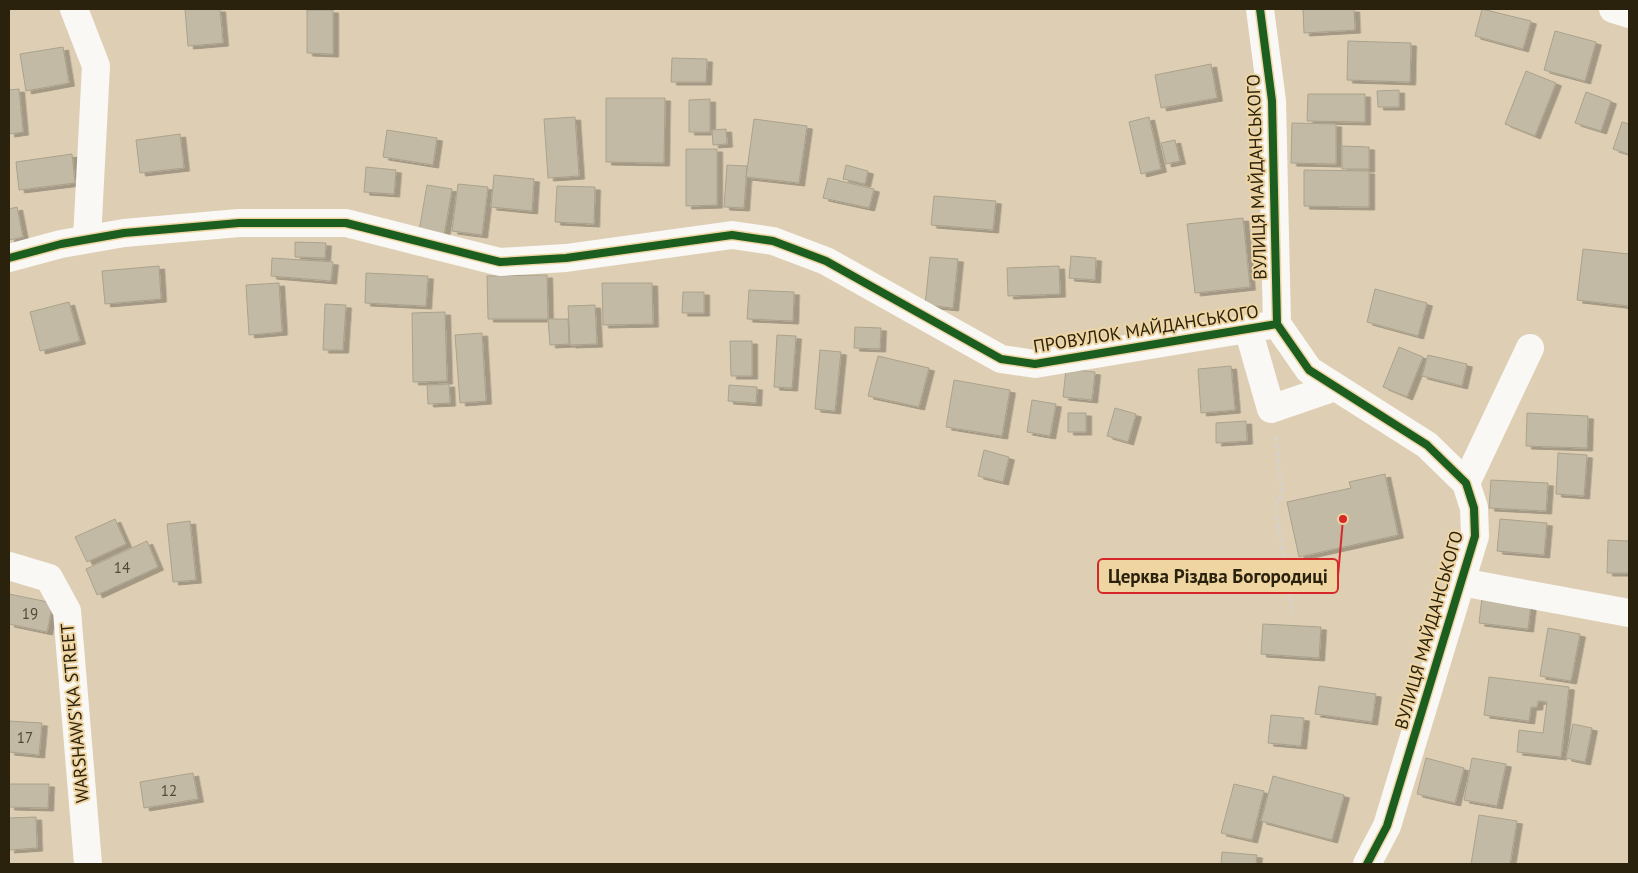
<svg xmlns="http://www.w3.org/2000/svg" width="1638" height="873" viewBox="0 0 1638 873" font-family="'PT Sans',sans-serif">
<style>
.building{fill:#c2baa4;stroke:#aaa28c;filter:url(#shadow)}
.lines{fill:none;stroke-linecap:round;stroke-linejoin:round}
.path{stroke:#d6d2c9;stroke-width:3;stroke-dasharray:5 2.5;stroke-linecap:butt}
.minor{stroke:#faf8f4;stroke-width:28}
.cycleway-casing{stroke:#efd5a2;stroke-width:11}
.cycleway{stroke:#1b5e20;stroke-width:8}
.labels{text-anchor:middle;stroke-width:4;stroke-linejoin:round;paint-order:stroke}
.number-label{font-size:15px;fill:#524934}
.street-label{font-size:18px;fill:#2b220e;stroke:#efd5a2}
.leader{fill:none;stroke:#d62828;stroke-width:2}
.callout-dot{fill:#d62828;stroke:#efd5a2;stroke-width:2}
.callout{fill:#efd5a2;stroke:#d62828;stroke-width:2}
.callout-label{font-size:19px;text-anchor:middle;font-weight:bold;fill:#2b220e}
</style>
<defs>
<filter id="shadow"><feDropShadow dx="5.5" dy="3" stdDeviation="0" flood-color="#0004"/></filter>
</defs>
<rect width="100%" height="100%" fill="#decfb4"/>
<path class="building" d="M185,9H220L223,43L188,46Z
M1303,9H1354L1355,30L1304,33Z
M1482,9L1531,21L1523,49L1475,36Z
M307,10H333V54L307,53Z
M1555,31L1596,42L1585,81L1544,70Z
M1348,41L1411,43L1410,82L1347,80Z
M63,47L69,83L26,91L20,54Z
M672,58L707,59L706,82H671Z
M1211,64L1217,98L1161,108L1155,75Z
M1526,71L1556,83L1535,136L1505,124Z
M19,89L23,132L9,134V90Z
M1399,90V107H1378L1377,91Z
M1586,92L1611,101L1601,131L1575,123Z
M1308,94H1365V122L1307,121Z
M606,98H665L664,163L606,162Z
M710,99V132H689V100Z
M575,117L579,176L548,178L544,119Z
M1149,117L1161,169L1141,174L1129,122Z
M754,119L807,126L799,183L746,177Z
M1622,122L1629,124V154L1613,149Z
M1292,123L1336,124V164L1291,163Z
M726,129L727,144L713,145L712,130Z
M387,130L437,138L433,165L383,157Z
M180,134L184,168L140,173L136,140Z
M1175,140L1180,161L1166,164L1161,143Z
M1342,146L1369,147V169H1342Z
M686,149H717V205L686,206Z
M72,154L75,183L19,190L16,162Z
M727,165L747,166L744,208L724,207Z
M846,165L868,171L865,184L843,179Z
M366,167L396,170L394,194L364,192Z
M1304,170L1369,171V207L1304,206Z
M494,175L534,179L532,211L491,207Z
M828,178L874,189L869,208L823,198Z
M458,184L488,187L482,235L452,231Z
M427,185L452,189L444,235L419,231Z
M557,186L595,187L594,224L555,222Z
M934,196L996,201L993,230L931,225Z
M17,207L23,237L9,240V209Z
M1243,218L1250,287L1195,293L1187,224Z
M295,242L326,243L325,258L295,257Z
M1583,249L1629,254V306L1577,300Z
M1071,256L1096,258L1095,280L1069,278Z
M930,257L958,259L953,308L925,305Z
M272,258L333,262L331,281L271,276Z
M159,266L161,299L105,304L102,271Z
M1059,266L1060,294L1008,296L1007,268Z
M366,273L428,276L426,306L365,303Z
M547,275L548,319H488L487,276Z
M279,283L282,332L249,335L246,285Z
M602,283H652L653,324L603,325Z
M1375,289L1427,303L1418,336L1367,322Z
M749,290L794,292L793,321L747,319Z
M683,292H704V313H682Z
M69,302L80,341L40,351L30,312Z
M325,304L346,305L343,350H323Z
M595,305L597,344L570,345L568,306Z
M445,312L447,381L413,382L412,313Z
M548,319H568L569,344L550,345Z
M855,327L881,328L880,349L854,348Z
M482,333L486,401L460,403L455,335Z
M777,335L796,336L792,388L774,387Z
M730,341H752V376H731Z
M1399,347L1423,357L1407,397L1383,387Z
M820,350L841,352L835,411L815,409Z
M1428,355L1467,364L1462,386L1422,376Z
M878,356L929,368L919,407L868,396Z
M1231,366L1235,410L1201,413L1198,369Z
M1066,369L1095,372L1092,400L1063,397Z
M954,380L1010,390L1002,436L946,427Z
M449,384L450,403L428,404L427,385Z
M729,385L757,387L756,403L728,401Z
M1032,400L1056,404L1050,436L1027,432Z
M1115,408L1136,414L1128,442L1107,436Z
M1068,413H1086V432H1068Z
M1527,413L1588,416L1587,448L1526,446Z
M1246,421L1247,441L1216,443V423Z
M984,450L1009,457L1003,482L978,476Z
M1558,453L1587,455L1584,496L1556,494Z
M1385,474L1398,535L1299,557L1287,502L1351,488L1349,482Z
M1491,480L1548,483L1546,511L1489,508Z
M115,519L126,544L87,562L75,537Z
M1500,519L1547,523L1544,555L1497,551Z
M190,521L196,580L173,582L167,524Z
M1608,540L1629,541V573H1607Z
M147,541L158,567L97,595L86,569Z
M9,594L53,603L47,632L9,624Z
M1482,597L1531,604L1528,629L1479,623Z
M1263,624L1321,627L1319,658L1261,654Z
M1548,628L1580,634L1571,681L1540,676Z
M1489,677L1569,687L1561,757L1517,752L1519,730L1543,733L1547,702L1538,701L1537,707H1531L1529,721L1484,715Z
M1319,686L1376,694L1372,722L1315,714Z
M1271,715L1304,718L1301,746L1268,743Z
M9,721L42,723L39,755L9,752Z
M1573,724L1592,728L1585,762L1566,758Z
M1426,758L1464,768L1455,803L1417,794Z
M1472,758L1506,764L1497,806L1464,800Z
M193,773L198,799L144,808L140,782Z
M1273,776L1344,795L1332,840L1261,821Z
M9,784H49L48,808L9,807Z
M1234,784L1264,791L1252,840L1221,833Z
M1479,815L1517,821L1510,864H1471Z
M36,817L37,848L9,850V818Z
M1222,852L1257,855L1256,864H1221Z"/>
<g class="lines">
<path class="path" d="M1276,436L1282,495L1275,505L1293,615"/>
<path class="minor" d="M74,9L96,66L87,239
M1260,9L1272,101L1277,324L1309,370L1427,445L1466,483L1474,508L1475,536L1387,826L1367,864
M1613,9L1629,14
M9,258L61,244L124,233L239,223H346L500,262L566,258L732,235L773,241L826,261L1001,359L1035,364L1277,324
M1248,329L1271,409L1335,387
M1466,483L1530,348
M9,566L49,578L67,611L88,864
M1461,582L1629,613"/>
<g class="cycleway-casing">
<path id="cycleway" d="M1260,9L1272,101L1277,324L1309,370L1427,445L1466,483L1474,508L1475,536L1387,826L1367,864
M9,258L61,244L124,233L239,223H346L500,262L566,258L732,235L773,241L826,261L1001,359L1035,364L1277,324"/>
</g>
<use href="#cycleway" class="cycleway"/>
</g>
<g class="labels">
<g class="number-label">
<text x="122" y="573">14</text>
<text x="30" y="619">19</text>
<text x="25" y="743">17</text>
<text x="169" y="796">12</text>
</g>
<g class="street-label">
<text transform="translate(1257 177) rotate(-92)" y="6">ВУЛИЦЯ МАЙДАНСЬКОГО</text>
<text transform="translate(1146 329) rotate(-9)" y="6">ПРОВУЛОК МАЙДАНСЬКОГО</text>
<text transform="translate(1429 630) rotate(-74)" y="6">ВУЛИЦЯ МАЙДАНСЬКОГО</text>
<text transform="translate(75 713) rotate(-95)" y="6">WARSHAWS'KA STREET</text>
</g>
</g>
<path class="leader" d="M1343 519L1338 576"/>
<circle class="callout-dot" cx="1343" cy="519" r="5"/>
<rect class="callout" x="1098" y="559" width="240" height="34" rx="5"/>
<g class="callout-label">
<text x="1218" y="583">Церква Різдва Богородиці</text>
</g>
<rect width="1638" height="873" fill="none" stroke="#2b220e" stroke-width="20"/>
</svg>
